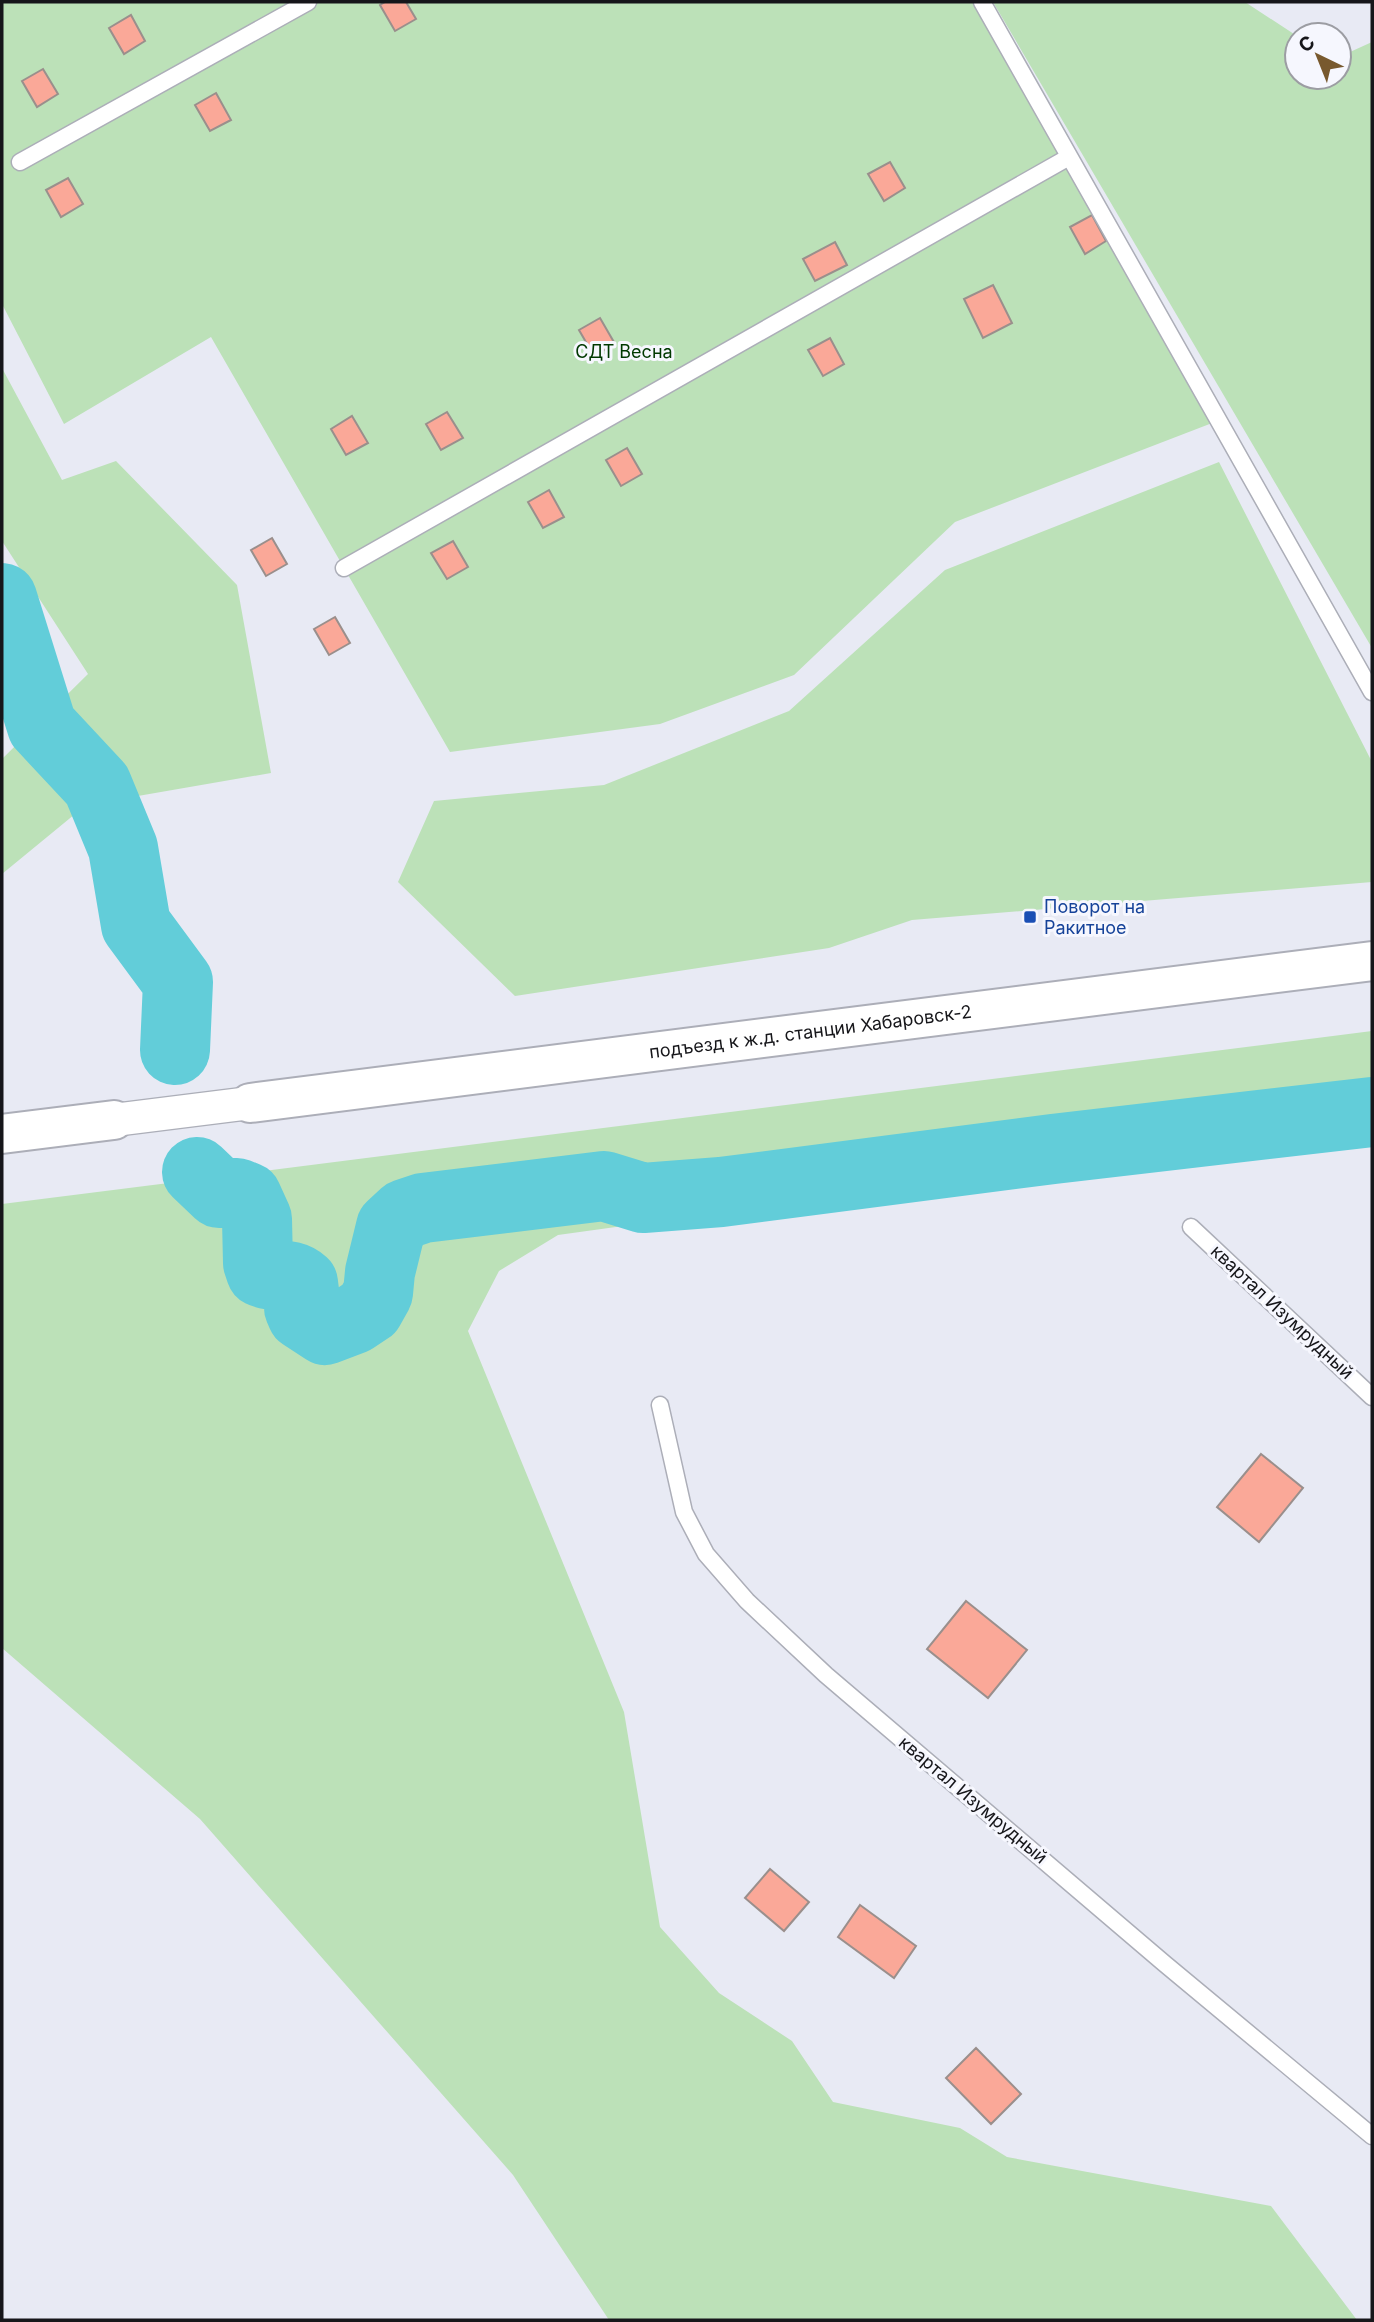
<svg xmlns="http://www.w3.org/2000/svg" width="1374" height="2322" viewBox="0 0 1374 2322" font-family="Inter,sans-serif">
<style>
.green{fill:#bce1b8}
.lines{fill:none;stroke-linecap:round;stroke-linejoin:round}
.river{stroke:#62cdd9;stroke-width:70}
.building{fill:#faa898;stroke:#9a8f8c;stroke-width:2}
.lane-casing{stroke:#acaeb8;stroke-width:19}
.street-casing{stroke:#acaeb8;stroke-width:35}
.secondary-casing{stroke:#acaeb8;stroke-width:42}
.lane{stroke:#fff;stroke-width:16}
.street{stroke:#fff;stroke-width:32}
.secondary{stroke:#fff;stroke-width:38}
.transit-dot{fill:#1a4fb4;stroke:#f6f7fe;stroke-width:2.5}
.labels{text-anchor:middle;stroke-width:6;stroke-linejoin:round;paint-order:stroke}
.park-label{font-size:18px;fill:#003900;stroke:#f6f7fe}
.transit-label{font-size:18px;fill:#164399;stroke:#f6f7fe;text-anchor:start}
.street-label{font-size:18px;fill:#16161a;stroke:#f6f7fe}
</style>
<rect width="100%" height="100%" fill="#e8eaf4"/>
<path class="green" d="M2,2H973L1220,420L955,522L794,675L660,724L450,752L211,337L64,424L2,304Z
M993,2H1245L1297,36V77H1339V57L1372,42V648Z
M2,368L62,480L116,461L237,585L271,773L86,805L2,874V759L88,674L2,541Z
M1219,462L1372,762V882L912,920L829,948L515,996L398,882L434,801L604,785L789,711L945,570Z
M1372,1031V1122L558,1235L499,1271L468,1331L624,1712L660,1927L719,1993L792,2041L833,2102L960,2128L1007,2157L1271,2206L1357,2320H609L513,2175L200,1819L2,1648V1204Z"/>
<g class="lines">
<path class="river" d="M2,598L42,726L97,785L123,848L136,925L178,982L175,1050
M197,1172L219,1193H237L247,1197L257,1219L258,1263L261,1272C275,1279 290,1271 303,1283L304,1291L299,1308L302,1315L325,1330L354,1319L369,1309L378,1293L380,1272L391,1227L405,1214L423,1208L604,1186L643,1198L721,1192L1053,1149L1372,1112"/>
</g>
<path class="building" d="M385,2H406L416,19L395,31L380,5Z
M131,15L145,41L124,54L109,28Z
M43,69L58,94L37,107L22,81Z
M216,93L231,120L210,131L195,105Z
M890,162L905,188L884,201L868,174Z
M68,178L83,204L61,217L46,190Z
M1092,215L1106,241L1085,254L1070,227Z
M835,242L847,265L815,281L803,259Z
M993,285L1012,323L983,338L964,299Z
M600,318L615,344L594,356L579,330Z
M830,338L844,364L823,376L808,350Z
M447,412L463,438L441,450L426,424Z
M352,416L368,443L346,455L331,429Z
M627,448L642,474L621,486L606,460Z
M549,490L564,517L543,528L528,502Z
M272,538L287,564L266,576L251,550Z
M453,541L468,567L447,579L431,553Z
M335,617L350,643L329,655L314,629Z
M1261,1454L1303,1488L1259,1542L1217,1507Z
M966,1601L1027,1650L988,1698L927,1649Z
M770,1869L809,1902L784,1931L745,1898Z
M860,1905L916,1946L894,1978L838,1937Z
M976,2048L1021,2094L991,2124L946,2078Z"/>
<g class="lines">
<g class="lane-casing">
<path id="lane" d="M982,2L1372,692
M20,162L308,2
M344,568L1069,157
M1191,1227L1372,1397
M660,1405L684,1512L706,1554L747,1601L826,1675L1165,1964L1372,2136"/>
</g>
<g class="street-casing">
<path id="street" d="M114,1120L250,1103"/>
</g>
<g class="secondary-casing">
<g id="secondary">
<path id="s1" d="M250,1103L1372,961"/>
<path d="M2,1134L114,1120"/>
</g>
</g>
<use href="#lane" class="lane"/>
<use href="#street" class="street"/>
<use href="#secondary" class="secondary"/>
</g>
<rect class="transit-dot" x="1023" y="910" width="14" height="14" rx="3.5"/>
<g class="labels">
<g class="park-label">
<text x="624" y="358">СДТ Весна</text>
</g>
<g class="transit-label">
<text x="1044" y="913">Поворот на<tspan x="1044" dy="21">Ракитное</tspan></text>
</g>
<g class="street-label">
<text dy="6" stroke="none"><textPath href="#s1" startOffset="565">подъезд к ж.д. станции Хабаровск-2</textPath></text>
<text transform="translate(1282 1312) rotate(43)" y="6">квартал Изумрудный</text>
<text transform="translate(973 1800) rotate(40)" y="6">квартал Изумрудный</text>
</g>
</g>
<rect width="1374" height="2322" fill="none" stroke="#16161a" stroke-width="7"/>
<g transform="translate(1318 56) rotate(317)"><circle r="33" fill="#f6f7fe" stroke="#9c9da3" stroke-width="2"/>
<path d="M0-5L12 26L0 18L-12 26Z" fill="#78592e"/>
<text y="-10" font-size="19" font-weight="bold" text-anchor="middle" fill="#16161a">С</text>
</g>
</svg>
